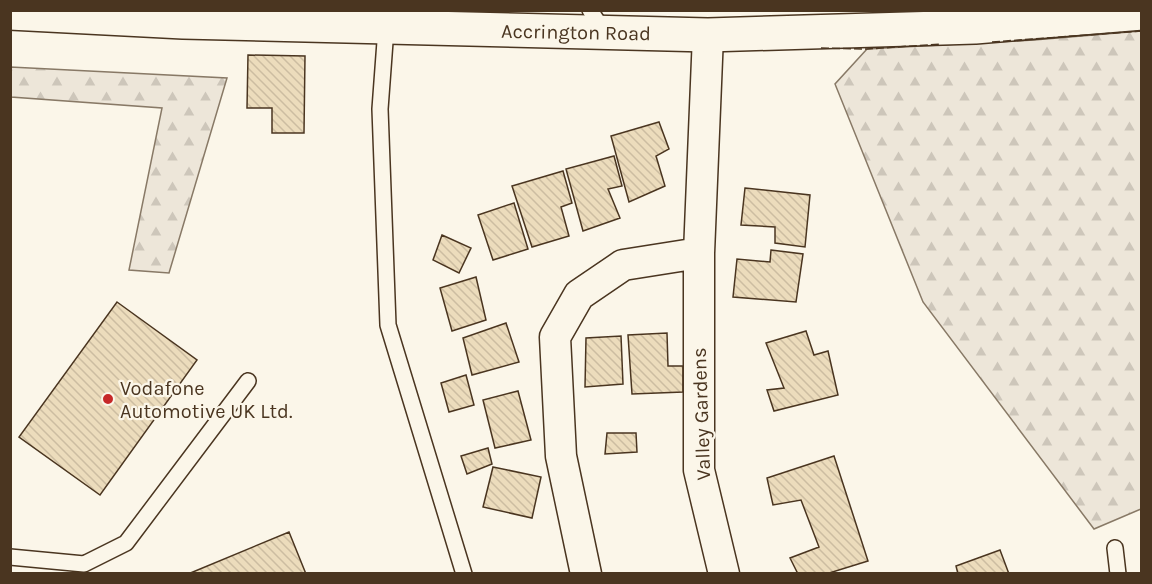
<svg xmlns="http://www.w3.org/2000/svg" width="1152" height="584" viewBox="0 0 1152 584" font-family="Karla,sans-serif">
<style>
.forest{fill:url(#forest-firs);stroke:#887966;stroke-width:1.5}
.building{fill:url(#building-back-hatch);stroke:#4a3520;stroke-width:1.5}
.lines{fill:none;stroke-linecap:round;stroke-linejoin:round}
.lane-casing{stroke:#4a3520;stroke-width:18}
.street-casing{stroke:#4a3520;stroke-width:33}
.highway-casing{stroke:#4a3520;stroke-width:36}
.lane{stroke:#fbf6e9;stroke-width:15}
.street{stroke:#fbf6e9;stroke-width:30}
.highway{stroke:#fbf6e9;stroke-width:33}
.fence{stroke:#4a3520;stroke-width:1.5;stroke-dasharray:8 3;stroke-linecap:butt}
.poi-dot{fill:#c62828;stroke:#fbf6e9;stroke-width:2}
.labels{text-anchor:middle;stroke-width:4.5;stroke-linejoin:round;paint-order:stroke}
.street-label{font-size:20px;fill:#4a3520;stroke:#fbf6e9}
.poi-label{font-size:20px;fill:#4a3520;stroke:#fbf6e9;text-anchor:start}
</style>
<defs>
<pattern id="forest-firs" width="22" height="20" patternUnits="userSpaceOnUse" patternTransform="scale(1.5)"><rect width="22" height="20" fill="#ede6d9"/><path d="M5 1l3.5 6h-7zM16 11l3.5 6h-7z" fill="#cdc6ba"/></pattern>
<pattern id="building-back-hatch" width="6" height="6" patternUnits="userSpaceOnUse" patternTransform="scale(1.5)"><rect width="6" height="6" fill="#ecdcbc"/><path d="M-1 5l2 2M0 0l6 6M5-1l2 2" fill="none" stroke="#ccbda1"/></pattern>
</defs>
<rect width="100%" height="100%" fill="#fbf6e9"/>
<path class="forest" d="M1141,31V509L1094,529L923,302L835,84L867,49L1034,40Z
M10,67L227,78L169,273L129,270L162,108L11,97Z"/>
<path class="building" d="M248,55L305,56L304,133H272V108H247Z
M659,122L669,149L656,156L665,186L629,202L611,136Z
M614,156L622,186L608,189L620,218L583,231L566,169Z
M563,171L572,203L561,207L569,236L532,247L512,186Z
M745,188L810,195L805,247L775,243V227L741,225Z
M514,203L528,249L493,260L478,215Z
M442,235L471,248L459,273L433,260Z
M771,250L803,254L796,302L733,297L737,259L770,262Z
M476,277L486,320L452,331L440,288Z
M117,302L197,360L100,495L19,437Z
M506,323L519,362L472,375L463,338Z
M806,331L814,355L828,351L838,395L774,411L767,390L784,388L766,343Z
M667,333L668,366H683V392L632,394L628,335Z
M621,336L623,384L585,387L586,338Z
M466,375L474,405L449,412L441,383Z
M518,391L531,440L495,448L483,400Z
M607,433H636L637,452L605,454Z
M488,448L492,464L467,474L461,456Z
M834,456L868,561L826,574H798L790,558L819,547L801,500L773,505L767,478Z
M493,467L541,477L532,518L483,507Z
M289,532L306,574H188Z
M1000,550L1009,574H958L956,566Z"/>
<g class="lines">
<g class="lane-casing">
<path id="lane" d="M590,10L605,33
M386,28L380,109L388,325L464,574
M1115,548L1118,574
M10,557L84,564L126,543L248,381"/>
</g>
<g class="street-casing">
<path id="street" d="M708,35L699,253V470L724,574
M586,574L561,456L555,337L579,295L623,265L699,253"/>
</g>
<g class="highway-casing">
<path id="highway" d="M10,13L183,22L708,35L975,27L1142,13"/>
</g>
<use href="#lane" class="lane"/>
<use href="#street" class="street"/>
<use href="#highway" class="highway"/>
<path class="fence" d="M992,42L1142,31
M821,48L867,49L941,44"/>
</g>
<circle class="poi-dot" cx="108" cy="399" r="6"/>
<g class="labels">
<g class="street-label">
<text transform="translate(576 32) rotate(1)" y="7">Accrington Road</text>
<text transform="translate(701 414) rotate(-92)" y="7">Valley Gardens</text>
</g>
<g class="poi-label">
<text x="120" y="395">Vodafone<tspan x="120" dy="23">Automotive UK Ltd.</tspan></text>
</g>
</g>
<rect width="1152" height="584" fill="none" stroke="#4a3520" stroke-width="24"/>
</svg>
